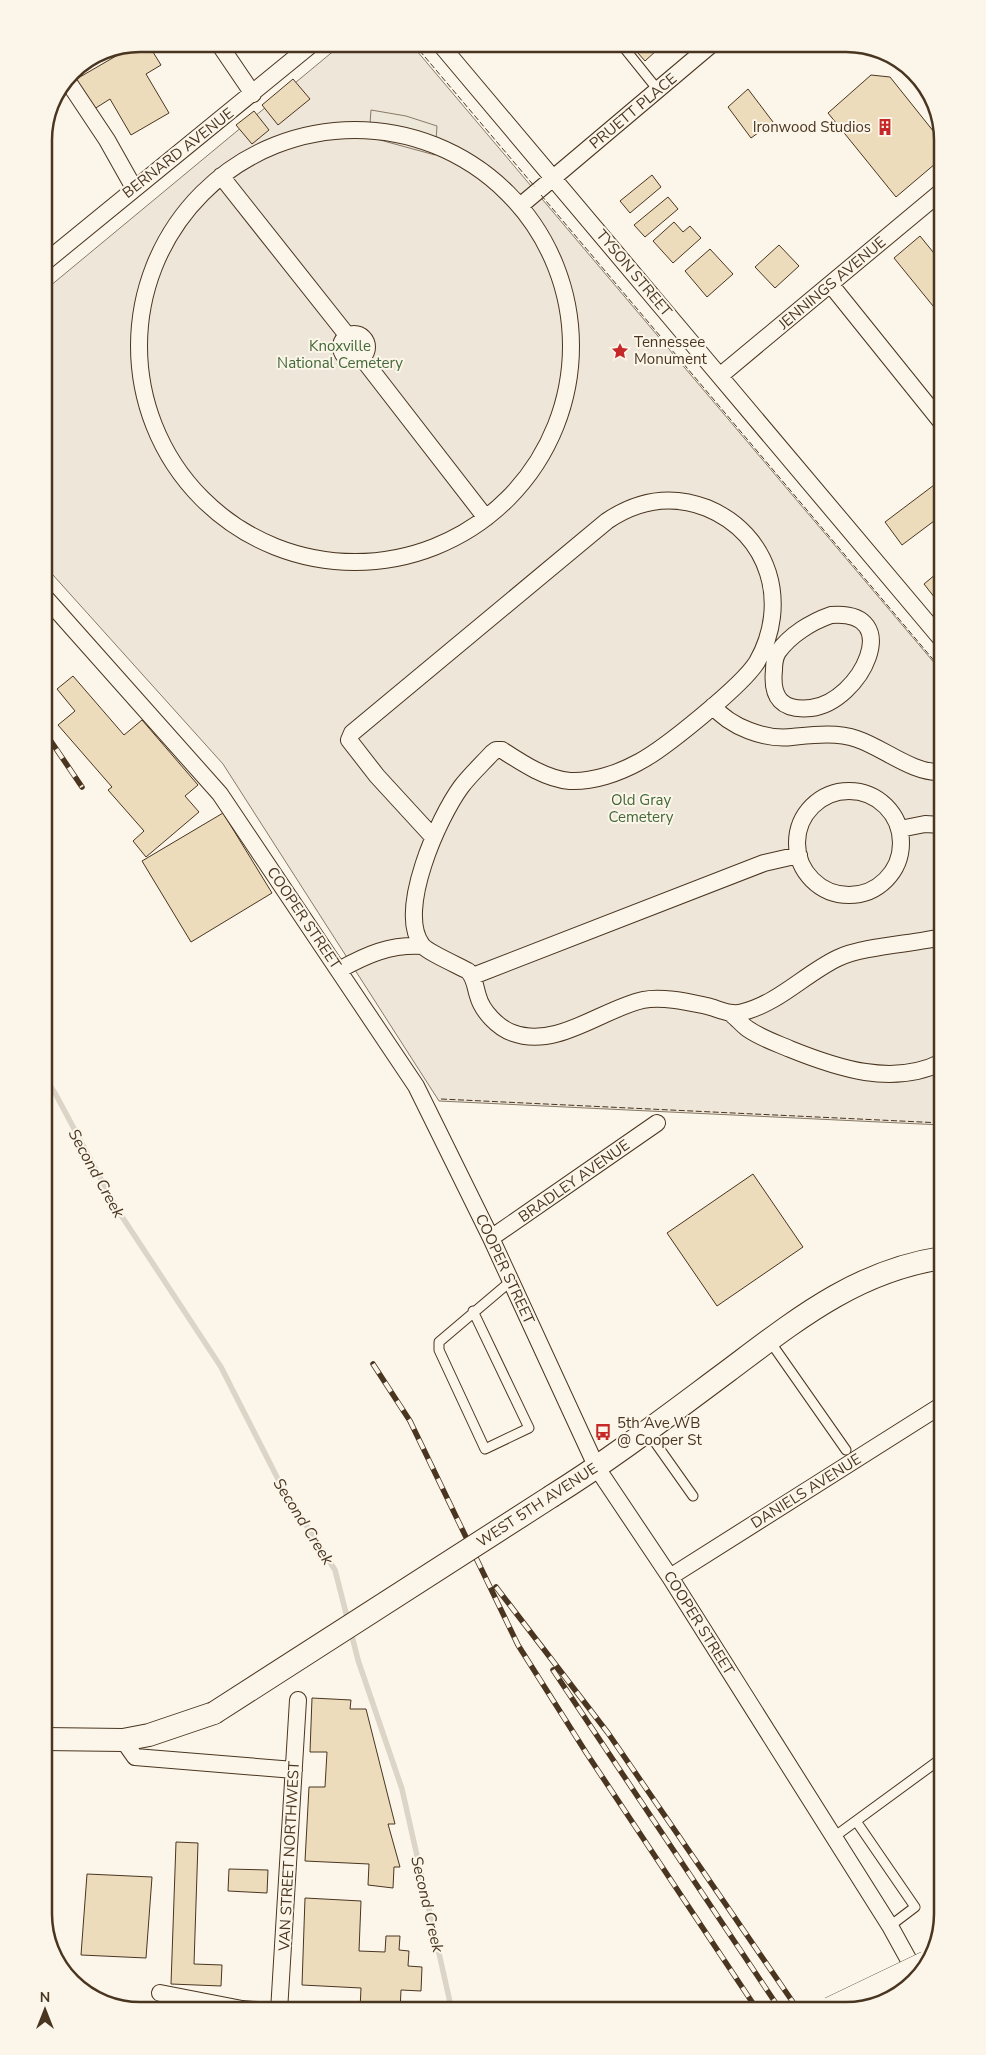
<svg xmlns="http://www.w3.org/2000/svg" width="986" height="2055" viewBox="0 0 986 2055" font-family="'Nunito Sans',sans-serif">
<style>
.green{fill:#ede6d9;stroke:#887966}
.parking{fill:#ede7d9;stroke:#887966}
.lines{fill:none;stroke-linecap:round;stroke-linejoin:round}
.stream{stroke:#dcd4c6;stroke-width:5.5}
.building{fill:#ecdcbc;stroke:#4a3520}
.lane-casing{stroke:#4a3520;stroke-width:11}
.street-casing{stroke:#4a3520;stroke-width:18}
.secondary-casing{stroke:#4a3520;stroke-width:24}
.lane{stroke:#fbf6e9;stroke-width:9}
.street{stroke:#fbf6e9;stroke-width:16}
.secondary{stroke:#fbf6e9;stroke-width:22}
.rail-casing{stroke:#4a3520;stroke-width:5.5}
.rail{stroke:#fbf6e9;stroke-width:4;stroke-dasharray:11;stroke-linecap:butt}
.secondary-bridge-casing{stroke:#4a3520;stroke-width:24;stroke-linecap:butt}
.highway-bridge-casing{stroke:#4a3520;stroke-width:29;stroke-linecap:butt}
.secondary-bridge{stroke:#fbf6e9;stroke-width:22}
.highway-bridge{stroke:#fbf6e9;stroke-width:28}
.fence{stroke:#4a3520;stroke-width:1;stroke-dasharray:6 2.5;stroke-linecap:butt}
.labels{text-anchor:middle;stroke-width:4;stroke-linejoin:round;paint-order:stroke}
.street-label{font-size:15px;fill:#4a3520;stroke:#fbf6e9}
.poi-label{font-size:15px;fill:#4a3520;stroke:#fbf6e9;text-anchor:start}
.park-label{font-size:15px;fill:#436837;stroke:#fbf6e9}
.water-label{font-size:16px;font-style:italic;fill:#4a3520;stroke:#fbf6e9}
.rim{fill:none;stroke:#4a3520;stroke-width:2.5}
</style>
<rect width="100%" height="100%" fill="#fbf6e9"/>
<path class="green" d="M342,44H411L942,672V1125L439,1101L223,764L44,565V291Z"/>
<path class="parking" d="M371,110L406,116L437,126L435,155L369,137Z"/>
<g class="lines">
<path class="stream" d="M44,1077L55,1093L117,1209L221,1367L283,1489L335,1570L348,1621
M351,1632L358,1660L402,1789L452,2011"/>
</g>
<path class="building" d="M148,44L161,65L146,74L169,113L131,135L110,99L91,111L73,81L135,45Z
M630,44H653L657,50L645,61Z
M871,75L890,77L942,142V158L896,197L828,113Z
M293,79L310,99L278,125L262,105Z
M748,89L773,122L751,138L728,107Z
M254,111L269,130L252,144L236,125Z
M652,175L661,187L630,213L620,201Z
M668,197L678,209L645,237L634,225Z
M674,222L683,232L690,226L701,238L673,263L653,241Z
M920,236L942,263V317L894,258Z
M779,245L799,266L775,288L755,267Z
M710,249L733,274L707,297L685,271Z
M942,479V515L902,545L885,522Z
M942,569V607L924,584Z
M73,676L124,735L142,720L198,785L185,796L199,812L146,857L133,841L144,831L108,790L112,787L58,725L75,711L57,689Z
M223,813L272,893L191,942L142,861Z
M753,1174L803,1247L717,1306L667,1233Z
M312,1698L351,1700L350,1709H366L395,1824H388L400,1867H394L393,1888L368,1885L369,1864L305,1861L309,1787H325L327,1752H310Z
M176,1842L198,1843L194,1964L222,1965L221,1986L171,1984Z
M229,1869L268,1870L267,1893L228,1891Z
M87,1874L152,1877L146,1958L81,1955Z
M305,1898L361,1901L359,1951L385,1952L386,1936H400L399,1950L409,1951L408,1966L422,1967L421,1991L401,1990L400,2011L360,2009L361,1988L302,1985Z"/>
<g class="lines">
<g class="lane-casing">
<path id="lane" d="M621,44L658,90
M473,1311L529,1428L485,1449L439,1350V1342L511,1281
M769,1340L846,1450
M647,1431L693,1496
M856,1821L915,1907L890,1926
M834,1837L942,1758"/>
</g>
<g class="street-casing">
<path id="street" d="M219,44L253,94
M440,44C607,243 775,441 942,640
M67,80L107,140L134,188
M139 346a216 216 0 1 1 432 0a216 216 0 1 1-432 0Z
M221,176L347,335
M520,206L712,44
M44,263L312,44
M831,285L942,423
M341 347a13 13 0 1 1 26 0a13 13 0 1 1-26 0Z
M362,358L486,518
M721,375L942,191
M44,596L220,794L416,1086L491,1238L597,1468L670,1577L890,1926L917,1975
M831,615C906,609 861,702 811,708C782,711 771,698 774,670C774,664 775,657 778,652C790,635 811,622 831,615Z
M713,706C730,727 765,740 792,737C813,735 837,732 857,739C884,748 913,774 942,772
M797 843a52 52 0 1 1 104 0a52 52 0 1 1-104 0Z
M900,829L925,824L942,825
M433,837L377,776L349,740L352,733L607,521C638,500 671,494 707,508C770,534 790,604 757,662C743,685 664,749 639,762C619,773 593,782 570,781C546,779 522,763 502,750H496L492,753C482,764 470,775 461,787C439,817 396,911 422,945C427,952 459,966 468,971C475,978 475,987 478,996C482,1011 498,1028 513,1033C557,1049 602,1009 643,1000C662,996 688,1002 707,1006C719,1009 731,1016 743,1012C779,1003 806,973 838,958C863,946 913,944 942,937
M339,970C366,955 390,944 423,946
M473,976L764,863L799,855
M731,1014C737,1018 742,1025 748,1029C761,1038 776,1043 790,1049C837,1068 893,1087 942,1062
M491,1238L657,1123
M670,1577L942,1405
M123,1740L135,1757L294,1770
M160,1993L242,2009L273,2011
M279,2011L298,1700"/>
</g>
<g class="secondary-casing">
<path id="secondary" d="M552,1496C613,1458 670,1414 728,1371C796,1320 856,1271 942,1258
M44,1739L123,1740L149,1735L214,1713"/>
</g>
<use href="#lane" class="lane"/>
<use href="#street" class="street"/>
<use href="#secondary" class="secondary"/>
<g class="rail-casing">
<path id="rail" d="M44,731L82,787
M373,1364L410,1421L518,1645L587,1754L758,2011
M496,1587L608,1733L799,2011
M553,1670L781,2011"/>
</g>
<use href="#rail" class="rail"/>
<g class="secondary-bridge-casing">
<path id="secondary-bridge" d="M214,1713L552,1496"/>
</g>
<g class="highway-bridge-casing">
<path id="highway-bridge" d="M831,2011L927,1965"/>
</g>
<use href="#secondary-bridge" class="secondary-bridge"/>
<use href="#highway-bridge" class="highway-bridge"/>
<path class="fence" d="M414,44L535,187
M541,195L942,670
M441,1099L942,1123"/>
</g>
<defs>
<g id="building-bare" transform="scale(1.35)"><path d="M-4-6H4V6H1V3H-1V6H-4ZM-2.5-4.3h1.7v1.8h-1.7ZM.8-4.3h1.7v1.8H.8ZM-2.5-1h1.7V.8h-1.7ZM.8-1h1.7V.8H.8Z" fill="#c62828" stroke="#fbf6e9" stroke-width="2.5" paint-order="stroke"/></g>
<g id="sight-bare" transform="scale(1.35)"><path d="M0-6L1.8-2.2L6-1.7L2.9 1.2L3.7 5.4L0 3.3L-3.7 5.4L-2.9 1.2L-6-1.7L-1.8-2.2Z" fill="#c62828" stroke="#fbf6e9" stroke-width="2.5" paint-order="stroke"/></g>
<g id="bus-bare" transform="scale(1.35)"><path d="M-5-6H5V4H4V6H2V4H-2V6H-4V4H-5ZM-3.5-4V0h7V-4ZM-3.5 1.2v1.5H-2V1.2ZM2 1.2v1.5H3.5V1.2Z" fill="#c62828" stroke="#fbf6e9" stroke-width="2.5" paint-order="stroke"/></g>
</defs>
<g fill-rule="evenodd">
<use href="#building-bare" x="885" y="127"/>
<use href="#sight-bare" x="620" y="351"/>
<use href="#bus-bare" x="603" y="1432"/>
</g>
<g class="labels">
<g class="street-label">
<text transform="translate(633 111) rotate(-40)" y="5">PRUETT PLACE</text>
<text transform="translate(178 153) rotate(-38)" y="5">BERNARD AVENUE</text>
<text transform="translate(634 273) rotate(50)" y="5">TYSON STREET</text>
<text transform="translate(832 283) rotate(-40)" y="5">JENNINGS AVENUE</text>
<text transform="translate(304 918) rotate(56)" y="5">COOPER STREET</text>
<text transform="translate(574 1181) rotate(-35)" y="5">BRADLEY AVENUE</text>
<text transform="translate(505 1269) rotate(65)" y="5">COOPER STREET</text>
<text transform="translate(806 1491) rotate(-32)" y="5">DANIELS AVENUE</text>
<text transform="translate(537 1505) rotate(-33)" y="5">WEST 5TH AVENUE</text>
<text transform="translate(699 1623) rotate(58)" y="5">COOPER STREET</text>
<text transform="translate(289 1856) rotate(-87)" y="5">VAN STREET NORTHWEST</text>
</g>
<g class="poi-label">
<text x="871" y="132" text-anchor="end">Ironwood Studios</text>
<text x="634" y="347">Tennessee<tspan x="634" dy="17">Monument</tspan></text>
<text x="617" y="1428">5th Ave WB<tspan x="617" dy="17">@ Cooper St</tspan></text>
</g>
<g class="park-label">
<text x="340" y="351">Knoxville<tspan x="340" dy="17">National Cemetery</tspan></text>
<text x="641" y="805">Old Gray<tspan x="641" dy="17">Cemetery</tspan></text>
</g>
<g class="water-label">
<text transform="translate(97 1173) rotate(61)" y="6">Second Creek</text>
<text transform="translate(304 1521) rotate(58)" y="6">Second Creek</text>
<text transform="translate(428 1904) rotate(77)" y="6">Second Creek</text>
</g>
</g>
<path d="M0 0H986V2055H0ZM140 52H846A88 88 0 0 1 934 140V1914A88 88 0 0 1 846 2002H140A88 88 0 0 1 52 1914V140A88 88 0 0 1 140 52Z" fill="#fbf6e9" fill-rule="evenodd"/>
<path class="rim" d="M140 52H846A88 88 0 0 1 934 140V1914A88 88 0 0 1 846 2002H140A88 88 0 0 1 52 1914V140A88 88 0 0 1 140 52Z"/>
<g transform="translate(45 2010)" stroke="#fbf6e9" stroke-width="4" paint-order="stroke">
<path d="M0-4L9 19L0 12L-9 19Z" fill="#4a3520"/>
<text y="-8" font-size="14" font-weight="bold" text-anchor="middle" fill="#4a3520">N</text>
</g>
</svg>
